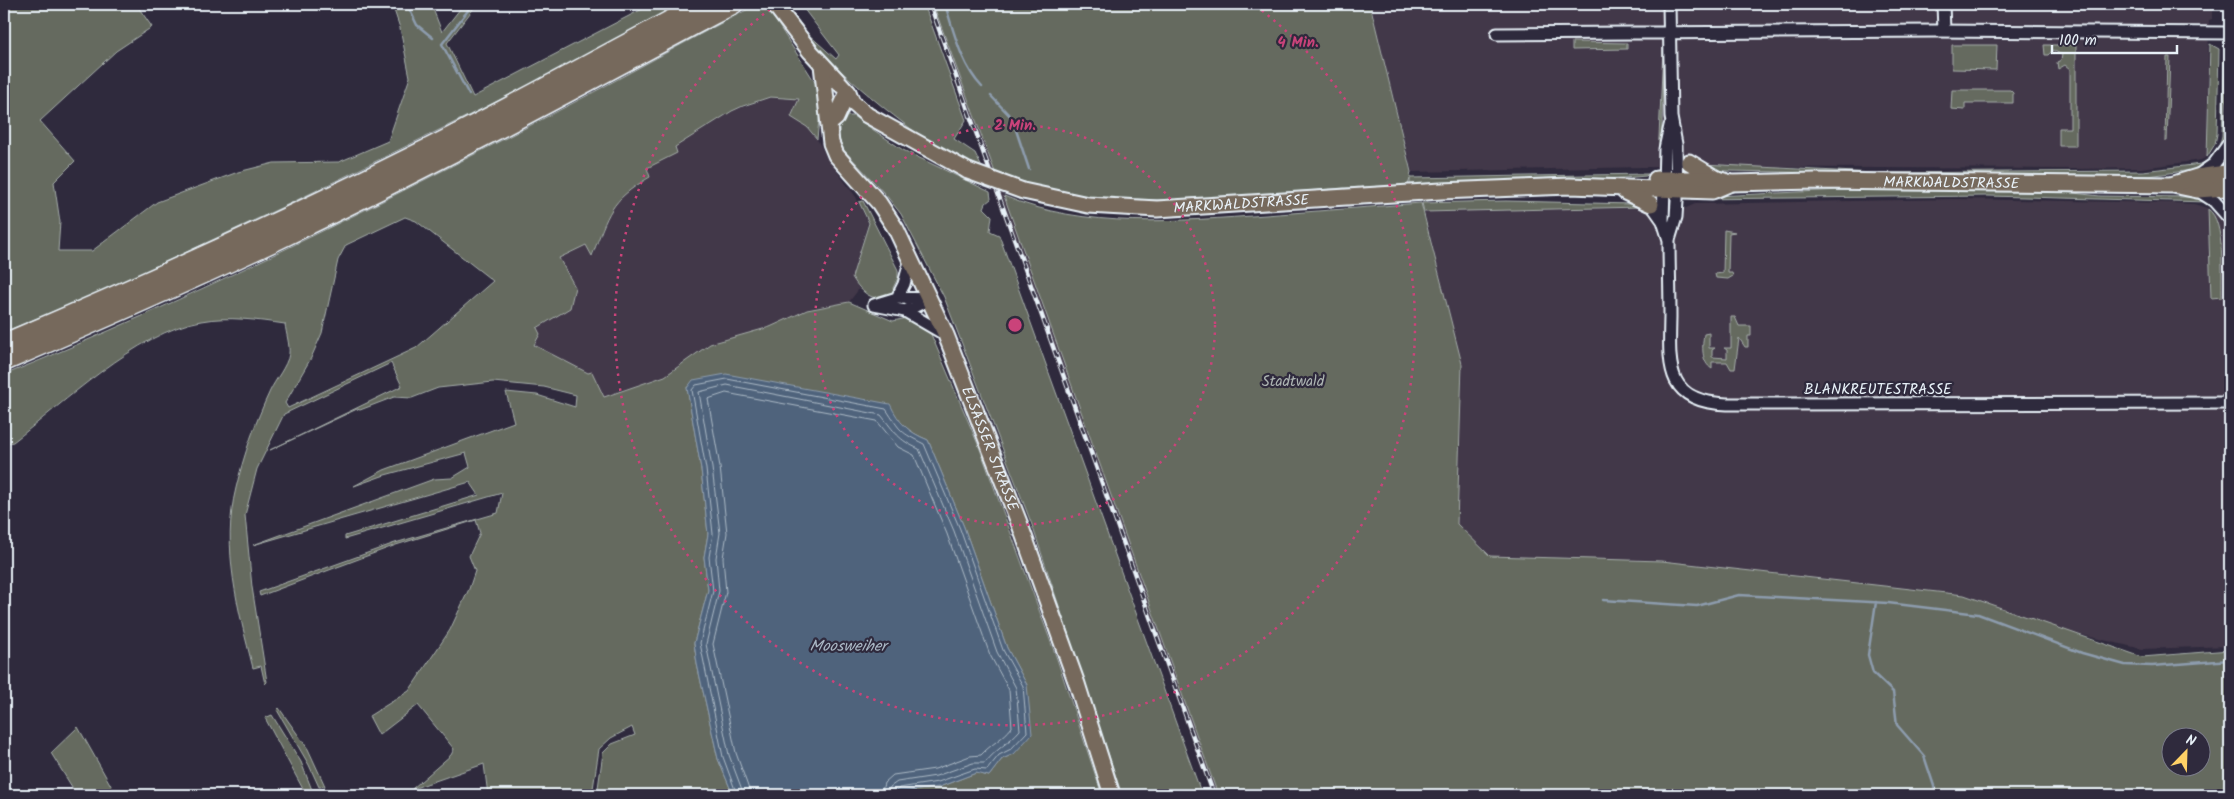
<svg xmlns="http://www.w3.org/2000/svg" width="2234" height="799" viewBox="0 0 2234 799" font-family="Kalam,sans-serif">
<style>
.built{fill:#423748}
.green{fill:#656b5e;stroke:#a6aeab;fill-rule:evenodd}
.water{fill:#50647c;stroke:#8d9cae}
.lines{fill:none;stroke-linecap:round;stroke-linejoin:round}
.shore{stroke:#abb9c6;stroke-width:1}
.stream{stroke:#8d9cae;stroke-width:2.5}
.minor-casing{stroke:#e8f1f8;stroke-width:15}
.major-casing{stroke:#e8f1f8;stroke-width:19}
.highway-casing{stroke:#e8f1f8;stroke-width:21}
.minor{stroke:#2f2a3d;stroke-width:11}
.major{stroke:#76695c;stroke-width:15}
.highway{stroke:#76695c;stroke-width:18}
.rail-casing{stroke:#e8f1f8;stroke-width:4.5}
.rail{stroke:#2f2a3d;stroke-width:2.5;stroke-dasharray:8;stroke-linecap:butt}
.major-bridge-casing{stroke:#e8f1f8;stroke-width:19;stroke-linecap:butt}
.major-bridge{stroke:#76695c;stroke-width:15}
.ring{fill:none;stroke:#ca437a;stroke-width:2.5;stroke-dasharray:2.5 5}
.labels{text-anchor:middle;stroke-width:4.5;stroke-linejoin:round;paint-order:stroke}
.street-label{font-size:15px;fill:#e8f1f8;stroke:#2f2a3d}
.park-label{font-size:15px;fill:#adb5b3;stroke:#2f2a3d}
.water-label{font-size:16px;font-style:italic;fill:#abb9c6;stroke:#2f2a3d}
.centre{fill:#ca437a;stroke:#2f2a3d;stroke-width:2.5}
.ring-label{font-size:15px;text-anchor:middle;font-weight:bold;fill:#ca437a;stroke:#2f2a3d;stroke-width:4.5;stroke-linejoin:round;paint-order:stroke}
</style>
<rect width="100%" height="100%" fill="#2f2a3d"/>
<filter id="ink" filterUnits="userSpaceOnUse"><feTurbulence type="fractalNoise" baseFrequency=".02" numOctaves="2"/><feDisplacementMap in="SourceGraphic" scale="10" xChannelSelector="R" yChannelSelector="G"/><feConvolveMatrix kernelMatrix="1 2 1 2 8 2 1 2 1" color-interpolation-filters="sRGB"/></filter>
<g filter="url(#ink)">
<path class="built" d="M927,4H933L1004,196L1218,795H1211Z
M1370,4H2212V19L2209,20L2207,157L2201,160L2142,168L2075,169L1643,167L1412,172Z
M770,97L799,99L791,117L807,127L817,139L827,158L856,197L868,223L852,277L859,289L849,302L807,310L770,327L710,344L665,376L604,397L588,373L534,345L540,334L537,328L570,307L575,287L559,258L586,245L593,256L611,208L627,191L650,177L647,168L677,153L675,147L732,111Z
M1956,199L2175,203L2194,204L2207,208L2213,214L2230,212V646L2142,649L2069,632L1662,561L1490,557L1457,524L1462,364L1424,212L1628,207L1686,208L1695,204Z"/>
<path class="green" d="M4,4H136L152,27L116,51L40,121L75,161L54,182L60,222L58,251H92L157,202L238,172L274,163L339,162L388,141L410,77L400,28L392,4H431L442,32L464,4H477L447,43L473,97L652,4H682L579,61L289,204L112,287L4,332Z
M758,4H765L818,87L821,101L817,139L807,127L791,117L799,99L770,97L743,106L732,111L675,147L677,153L647,168L650,177C609,201 609,213 592,256L586,245L559,258L575,287L570,308L537,328L540,334L534,345L588,373L592,372L604,397L665,376L710,344L770,327L807,310L849,302L893,321L907,318L930,332L980,449L1057,659L1102,795H884L939,787L976,773L989,776L1002,759L1014,754L1027,685L1007,648L964,527L928,440C908,432 899,423 889,404L687,387L701,469L708,534L704,557L708,590L694,643L697,664L718,759L733,795H597L603,753L612,744L635,735L632,727L611,738L599,749L592,795H488L484,764L412,789L451,755L454,749L418,705L379,735L369,716L409,691L450,630L469,589L475,571L469,556L480,533L476,520L396,545L260,596L259,592L395,543L498,513L502,493L345,539V536L479,495L470,482L253,545L434,479L452,478L470,467L466,453L385,475L354,486L384,470L514,422L506,392L537,395L575,407L576,395L544,387L493,382L438,388L412,398L394,397L360,410L357,409L270,450L402,386L391,363L284,414L257,469L245,515L252,587L267,682L265,684L261,666L253,668C238,609 221,548 236,488C244,454 255,423 270,391C275,380 287,366 289,354C290,345 286,333 285,324C257,320 228,316 201,321C137,332 64,403 13,442L4,444V375C192,299 374,207 554,113C622,78 691,38 758,4ZM405,217L416,221L493,281L416,348L288,408L285,403L311,358L322,333L338,260L346,245Z
M782,4L788,7L808,34L836,59L839,55L800,4H924L966,120L954,139L975,153L982,168C950,167 858,87 832,63L830,65Z
M933,4H1370L1411,172L1410,178L1648,174L1646,176L1623,178L1410,186V179L1408,185L1344,188L1187,200L1097,199L1026,186L996,175Z
M1572,42L1627,43V49L1572,50Z
M2210,44L2219,49L2217,134L2215,144L2207,157Z
M2225,44L2228,48L2225,136L2223,144L2218,151L2222,136Z
M1952,45H1997L1996,70L1952,69Z
M2044,45H2076V146H2059V128H2070V69L2065,65L2058,69L2057,62L2061,60L2062,55L2053,50L2048,55H2045Z
M1663,48L1662,125L1658,164V160Z
M2167,57H2170L2167,141H2165Z
M1952,90H2010L2013,93V103H1965V110L1951,109Z
M845,116H853L903,150L990,192L991,199L986,203L984,208L992,216L990,231L999,235L1202,795H1122L1032,525L944,297L901,214L885,194L844,150L839,139V132L840,123Z
M2207,161L2209,164L2199,169L2148,176L2109,178L1879,179L1834,173L1727,171L1709,170L1703,164L1874,173L2143,171L2201,164Z
M1862,189H2036L2100,196L2190,197L2208,202L1988,196L1692,199L1695,197Z
M1004,196C1084,230 1181,221 1266,215C1318,211 1369,207 1421,203L1462,364L1457,524L1490,556L1662,561L1964,595L2142,657L2230,650V795H1218ZM2172,736H2202V766H2172Z
M863,201L898,270V278L893,288L894,291C876,306 862,294 852,277L869,223L859,202Z
M1506,201L1632,204L1641,207L1424,212L1422,203Z
M2208,209C2226,221 2221,276 2222,297L2211,298Z
M1724,230L1735,232L1729,233L1728,273H1732L1733,276L1728,279L1716,278L1715,274L1723,273Z
M1731,317H1735L1739,326H1751V336H1748V347H1745L1739,338L1735,369H1731L1727,362H1712V369C1701,362 1702,346 1704,334L1709,333V348H1715L1712,350V357L1727,358V350L1724,348H1731Z
M279,708L308,749L325,786L319,787L309,765L277,710Z
M272,715L301,762L314,795H297L304,791L265,718Z
M78,727L114,791L107,795H77L51,753Z"/>
<path class="water" d="M726,374L890,404C899,423 908,432 928,440L964,527L1007,648L1027,685L1032,734L1014,754L1002,759L989,776L976,773L939,787L884,795H733L718,759L697,664L694,643L708,590L704,557L708,534L701,469L687,388L693,380Z"/>
<g class="lines">
<path class="shore" d="M737,795L723,757L700,643L713,591L709,557L713,534L706,469L692,390L696,385L727,379L886,409C901,432 900,432 924,444L960,529L1003,650L1023,686L1027,732L1011,749L999,755L987,770L975,769L938,782L899,788L894,795
M744,795L729,755L706,644L719,591L716,558L720,533L712,468L699,392L727,385L881,415C895,432 898,440 919,449L954,531L997,652L1016,688L1020,730C1009,743 996,749 985,763H973L936,776L897,782L890,787L888,795
M751,795L736,753L713,644L726,592L723,558L727,533L720,467L708,399L726,393L877,421L898,447L914,455L947,534L990,655L1009,690L1012,727C1004,738 991,744 981,755L970,756L935,769L893,775L884,783L881,795"/>
<path class="stream" d="M407,4L417,25L433,38
M945,4C954,32 961,65 982,87
M469,95L442,44L473,4
M991,96L1012,118L1029,169
M1603,600L1697,606L1739,595L1888,603L1978,614L2082,653L2125,665L2152,666L2230,660
M1876,602L1868,655L1873,673L1893,692L1897,725L1924,756L1937,795"/>
<g class="minor-casing">
<path id="minor" d="M1943,4L1944,31
M1497,34L1936,31L2230,33
M2197,176L2214,164L2230,142
M2197,190L2214,201L2230,219
M1651,204L1663,221L1669,240C1669,266 1670,292 1670,317C1669,366 1665,402 1727,404L2230,403
M1663,221L1665,149L1670,126
M1669,240L1676,217L1677,201L1676,144L1671,117L1669,4
M897,298L904,284L911,258
M874,305L905,311L930,299
M874,305L897,298L930,299
M905,311L946,335"/>
</g>
<g class="major-casing">
<g id="major">
<path d="M774,4L810,51L848,92L852,102L867,115L968,171"/>
<path id="s1" d="M822,65L831,143L836,155L879,203L896,229L946,335L1020,525L1077,684L1112,795"/>
<path d="M829,124L836,118L848,92"/>
<path d="M1689,162L1717,179"/>
<path id="s2" d="M1656,179H1717L1731,183L1815,181L2173,185L2197,190L2226,188"/>
<path d="M2174,184L2197,177L2226,173"/>
<path id="s3" d="M1023,191L1088,205L1157,209L1441,191L1570,186L1712,191L1731,183"/>
<path d="M1625,192L1651,204"/>
</g>
</g>
<g class="highway-casing">
<path id="highway" d="M4,343C144,284 282,221 418,153C513,106 606,54 700,4
M4,362C95,323 186,283 276,241C431,167 583,85 734,4"/>
</g>
<use href="#minor" class="minor"/>
<use href="#major" class="major"/>
<use href="#highway" class="highway"/>
<g class="rail-casing">
<path id="rail" d="M930,4L1214,795"/>
</g>
<use href="#rail" class="rail"/>
<g class="major-bridge-casing">
<path id="major-bridge" d="M968,171L1023,191"/>
</g>
<use href="#major-bridge" class="major-bridge"/>
</g>
</g>
<g class="ring">
<circle cx="1015" cy="325" r="200"/>
<path d="M1256 6A400 400 0 1 1 774 6"/>
</g>
<g class="labels">
<g class="street-label">
<text dy="5" stroke="none"><textPath href="#s2" startOffset="296">MARKWALDSTRASSE</textPath></text>
<text dy="5" stroke="none"><textPath href="#s3" startOffset="220">MARKWALDSTRASSE</textPath></text>
<text x="1878" y="394">BLANKREUTESTRASSE</text>
<text dy="5" stroke="none"><textPath href="#s1" startOffset="426">ELSÄSSER STRASSE</textPath></text>
</g>
<g class="park-label">
<text x="1293" y="386">Stadtwald</text>
</g>
<g class="water-label">
<text x="848" y="651">Moosweiher</text>
</g>
</g>
<circle cx="1015" cy="325" r="8" class="centre"/>
<g class="ring-label">
<text x="1298" y="47">4 Min.</text>
<text x="1015" y="130">2 Min.</text>
</g>
<rect width="2234" height="799" fill="none" stroke="#2f2a3d" stroke-width="20"/>
<rect x="10" y="10" width="2214" height="779" fill="none" stroke="#e8f1f8" stroke-width="2" filter="url(#ink)"/>
<g transform="translate(2186 752) rotate(23)"><circle r="24" fill="#2f2a3d" stroke="#797a88"/>
<path d="M0-4L9 19L0 12L-9 19Z" fill="#ffd166"/>
<text y="-8" font-size="14" font-weight="bold" text-anchor="middle" fill="#e8f1f8">N</text>
</g>
<path d="M2052 45v8h125v-8" fill="none" stroke="#e8f1f8" stroke-width="2.5"/>
<text x="2059" y="45" font-size="15" fill="#e8f1f8" stroke="#2f2a3d" stroke-width="4" paint-order="stroke">100 m</text>
</svg>
